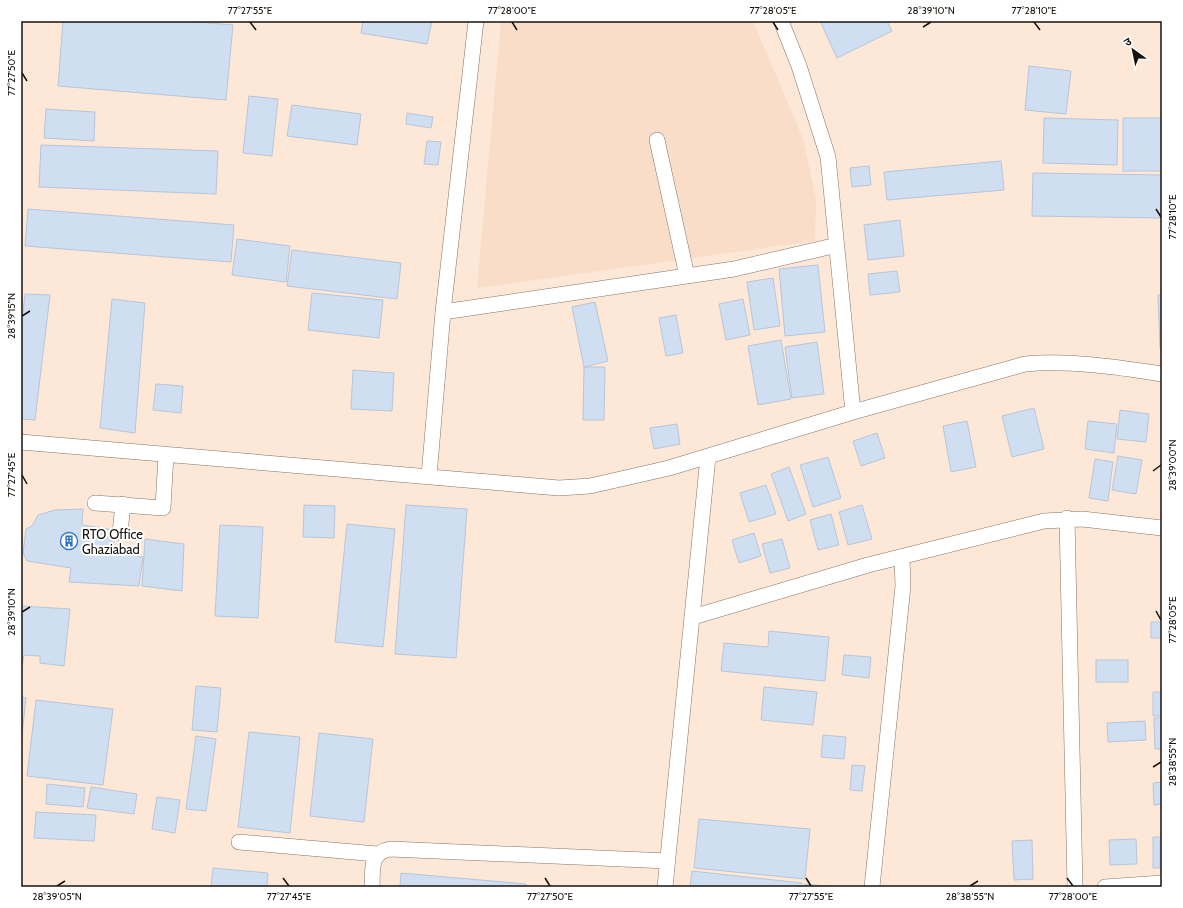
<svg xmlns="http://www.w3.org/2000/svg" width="1183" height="908" viewBox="0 0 1183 908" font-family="Cabin,'Noto Sans Devanagari',sans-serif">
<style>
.built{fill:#fde7d7}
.green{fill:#f9ddc9}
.building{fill:#cfdef1;stroke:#b7c6d9}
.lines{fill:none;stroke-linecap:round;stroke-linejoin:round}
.minor-casing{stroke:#867466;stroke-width:16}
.minor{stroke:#fff;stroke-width:15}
.ticks{fill:none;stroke:#18110c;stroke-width:1.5}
.labels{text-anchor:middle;stroke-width:4;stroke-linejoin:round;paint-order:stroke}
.poi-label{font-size:13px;fill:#18110c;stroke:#fff;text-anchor:start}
.neatline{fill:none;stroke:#18110c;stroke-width:1.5}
.ticks-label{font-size:10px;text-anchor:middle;fill:#18110c}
</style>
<rect width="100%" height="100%" fill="#fdf0e7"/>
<path class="built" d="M21,21H1162V887H21Z"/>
<path class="green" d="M501,21H753L803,139L816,198L815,241L477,288Z"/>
<path class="building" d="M63,21H186L233,25L226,100L58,86Z
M363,21H432L427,44L361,33Z
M820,21H892L888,23L892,31L837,58Z
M1029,66L1071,71L1066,114L1025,110Z
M249,96L278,99L272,156L243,153Z
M292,105L361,114L357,145L287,136Z
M46,109L95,112L94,141L44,138Z
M407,113L433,117L431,128L406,124Z
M1044,118L1118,120L1117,165L1043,163Z
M1123,118H1162V171H1123Z
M427,141L441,142L438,165L424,164Z
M41,145L218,151L216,194L39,187Z
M1001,161L1004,190L887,200L884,172Z
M869,166L871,185L852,187L850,168Z
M1033,173L1162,175V218L1032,216Z
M28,209L234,225L231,262L25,246Z
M900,220L904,256L868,260L864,225Z
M237,239L290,246L286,282L232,275Z
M292,250L401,263L397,299L287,286Z
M818,265L825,332L785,336L779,269Z
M897,271L900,292L870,295L868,274Z
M773,278L780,326L754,330L747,282Z
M312,293L383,300L379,338L308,330Z
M25,294L50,295L35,420L21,419V328Z
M1158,295H1162V348H1160Z
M112,299L145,303L135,433L100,428Z
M743,299L750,335L726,340L719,304Z
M595,302L608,361L584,367L572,307Z
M676,315L683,353L666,356L659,318Z
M781,340L791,399L758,405L748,346Z
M817,342L824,394L792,398L785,347Z
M584,367H605L604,420H583Z
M353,370L394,373L392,411L351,409Z
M156,384L183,386L181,413L153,410Z
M1034,408L1044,449L1012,457L1002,416Z
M1120,410L1149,414L1146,442L1117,439Z
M967,421L976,467L951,472L943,426Z
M1088,421L1117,424L1114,453L1085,449Z
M677,424L680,444L654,449L650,428Z
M877,433L885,458L861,466L853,441Z
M1118,456L1142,460L1136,494L1112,490Z
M828,457L841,498L813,507L800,465Z
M1095,459L1113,462L1108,501L1089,498Z
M789,467L806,514L788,521L771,474Z
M766,485L776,514L749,522L740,493Z
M304,505L335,506L334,538L303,537Z
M406,505L467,509L456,658L395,654Z
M862,505L872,539L848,545L839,512Z
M83,509L82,525L115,530L113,551L143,557L139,586L69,582L71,568L27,561L23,553L26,529L32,526L38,515L55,510Z
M831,514L839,545L818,550L810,520Z
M347,524L395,529L383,647L335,642Z
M220,525L263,527L258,618L215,616Z
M754,533L761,556L739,563L732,540Z
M145,539L184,544L182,591L142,586Z
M782,539L790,568L770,573L762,544Z
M21,606L70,609L64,666L40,663V656L24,655L21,672Z
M1151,622H1162V638H1151Z
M769,631L829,637L825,681L721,671L724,643L768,647Z
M844,655L871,657L869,678L842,675Z
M1096,660H1128V682H1096Z
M196,686L221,688L217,732L192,730Z
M764,687L817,692L813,725L761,720Z
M1153,692H1162V716H1153Z
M21,697L26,698L21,744Z
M36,700L113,709L103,785L27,776Z
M1154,718H1162V749H1155Z
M1145,721L1146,740L1108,742L1107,723Z
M249,732L300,737L290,833L238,827Z
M319,733L373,739L364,822L310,816Z
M823,735L846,737L844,759L821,757Z
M196,736L216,739L206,811L186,809Z
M852,765L865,766L862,791L850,790Z
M1162,782V804L1154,805L1153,783Z
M47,784L85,788L83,807L46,804Z
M91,787L137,794L134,814L87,808Z
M157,797L180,800L175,833L152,829Z
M36,812L96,815L94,841L34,838Z
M699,819L810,829L805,879L694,868Z
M1153,837H1162V841H1160V868H1153Z
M1136,839L1137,864L1110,865L1109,840Z
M1032,840L1033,879L1014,880L1012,841Z
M213,868L268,873L267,887H211Z
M692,871L802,883V887H690Z
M401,873L526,884V887H400Z
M805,884L834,887H804Z"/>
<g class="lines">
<g class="minor-casing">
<path id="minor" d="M781,21L799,66L828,157L853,412
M657,140L687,276
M443,312L734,269L837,245
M21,442L559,488L590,486L669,468L853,412L1025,364C1070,360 1117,367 1162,374
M429,476L443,312L476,21
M95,503L163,508L166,454
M1067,518L1075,887
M120,533L123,504
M693,617L868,565L1044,521L1082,519L1162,528
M239,842L377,854
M372,887C373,870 369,853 390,849L668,861
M665,887L708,457
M872,887L903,586L902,557
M1105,887L1162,883"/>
</g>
<use href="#minor" class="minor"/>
</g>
<path class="ticks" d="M250,22L256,30M512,22L517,30M773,22L778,30M1034,22L1040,30M923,27L931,22M22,73L27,81M1156,209L1161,217M22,316L30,311M1153,471L1161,465M22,475L27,484M1156,611L1161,620M22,612L30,607M1153,767L1161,762M283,878L289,886M545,878L550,886M806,878L811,886M1067,878L1073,886M57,886L65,881M970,886L978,881"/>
<defs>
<g id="building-ring" transform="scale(0.9)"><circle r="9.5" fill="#fff" stroke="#2c73c4" stroke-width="1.5"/><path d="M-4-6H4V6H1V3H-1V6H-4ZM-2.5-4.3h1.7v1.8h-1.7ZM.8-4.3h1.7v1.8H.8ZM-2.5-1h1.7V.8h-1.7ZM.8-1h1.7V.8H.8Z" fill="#2c73c4"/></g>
</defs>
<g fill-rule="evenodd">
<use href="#building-ring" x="69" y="541"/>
</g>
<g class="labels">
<g class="poi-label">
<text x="82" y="539">RTO Office<tspan x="82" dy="15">Ghaziabad</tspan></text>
</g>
</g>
<rect width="1183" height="908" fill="none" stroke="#ffffff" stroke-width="44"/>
<g transform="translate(1133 50) rotate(327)" stroke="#ffffff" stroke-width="3" paint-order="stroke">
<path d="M0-3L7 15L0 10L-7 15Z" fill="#18110c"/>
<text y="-6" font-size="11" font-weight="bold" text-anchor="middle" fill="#18110c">उ</text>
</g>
<rect x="22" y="22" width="1139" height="864" class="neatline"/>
<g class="ticks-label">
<text x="250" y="14">77°27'55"E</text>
<text x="512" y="14">77°28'00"E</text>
<text x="773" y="14">77°28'05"E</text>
<text x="931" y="14">28°39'10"N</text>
<text x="1034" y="14">77°28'10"E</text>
<text transform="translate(11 73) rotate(-90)" y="4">77°27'50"E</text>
<text transform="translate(1172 217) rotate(-90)" y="4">77°28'10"E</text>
<text transform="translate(11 316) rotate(-90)" y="4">28°39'15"N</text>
<text transform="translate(1172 465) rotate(-90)" y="4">28°39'00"N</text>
<text transform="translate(11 475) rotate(-90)" y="4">77°27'45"E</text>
<text transform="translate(11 612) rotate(-90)" y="4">28°39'10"N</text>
<text transform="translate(1172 620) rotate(-90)" y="4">77°28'05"E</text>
<text transform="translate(1172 762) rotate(-90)" y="4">28°38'55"N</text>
<text x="57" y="900">28°39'05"N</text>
<text x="289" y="900">77°27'45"E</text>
<text x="550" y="900">77°27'50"E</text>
<text x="811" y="900">77°27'55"E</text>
<text x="970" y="900">28°38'55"N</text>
<text x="1073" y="900">77°28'00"E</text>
</g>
</svg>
